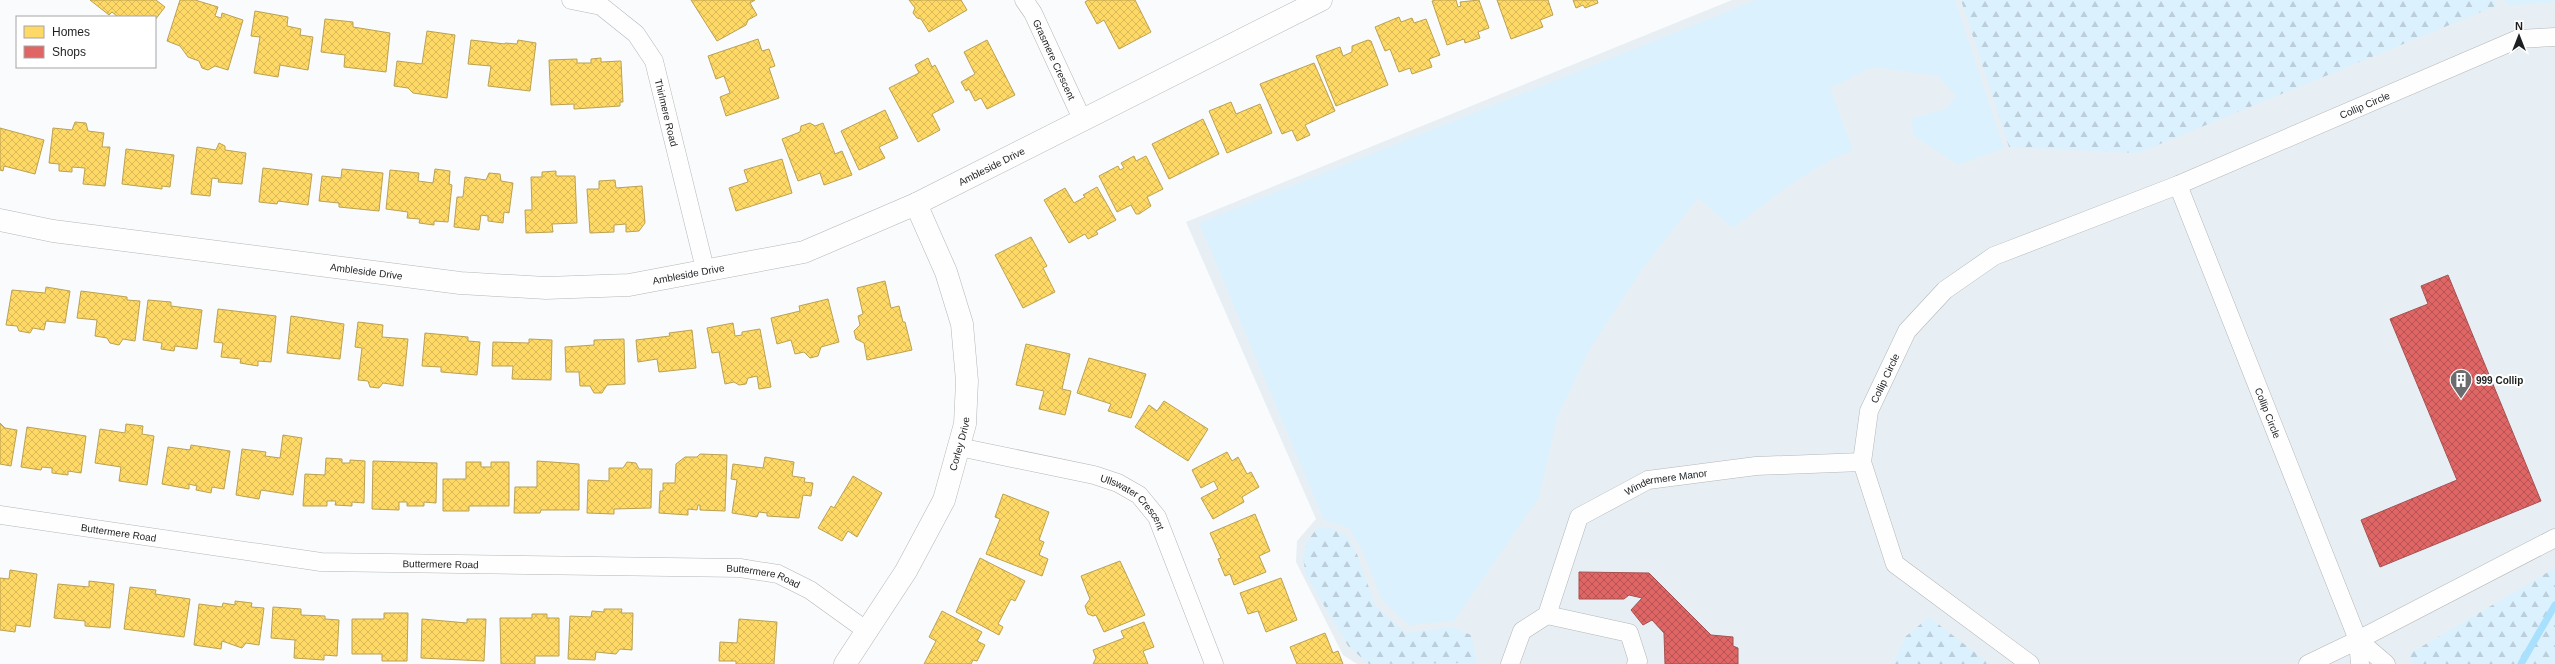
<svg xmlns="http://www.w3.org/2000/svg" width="2555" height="664" viewBox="0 0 2555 664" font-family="Arial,sans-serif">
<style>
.built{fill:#e7eff4}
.green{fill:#dbf1fd}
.forest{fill:url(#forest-firs)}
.homes{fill:url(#homes-cross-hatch);stroke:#bba151}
.shops{fill:url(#shops-cross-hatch);stroke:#a65151}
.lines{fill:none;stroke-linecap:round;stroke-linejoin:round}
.stream{stroke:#a9e0fd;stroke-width:7}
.street-casing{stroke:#b4b6b7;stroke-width:19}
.secondary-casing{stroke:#b4b6b7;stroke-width:23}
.street{stroke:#fefeff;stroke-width:18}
.secondary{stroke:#fefeff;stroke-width:22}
.labels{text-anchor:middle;stroke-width:4;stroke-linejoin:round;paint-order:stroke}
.street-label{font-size:10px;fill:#1d1f20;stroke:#fff}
.poi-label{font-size:10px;font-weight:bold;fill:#1d1f20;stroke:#fff;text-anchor:start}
</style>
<defs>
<pattern id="forest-firs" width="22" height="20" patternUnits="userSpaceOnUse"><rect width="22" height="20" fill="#dbf1fd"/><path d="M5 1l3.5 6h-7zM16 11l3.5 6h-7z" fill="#bcced9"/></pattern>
<pattern id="homes-cross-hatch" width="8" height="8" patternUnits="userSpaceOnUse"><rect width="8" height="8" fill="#ffd966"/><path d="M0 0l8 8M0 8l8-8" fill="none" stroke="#daba58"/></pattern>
<pattern id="shops-cross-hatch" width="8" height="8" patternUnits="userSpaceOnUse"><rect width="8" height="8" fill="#e06666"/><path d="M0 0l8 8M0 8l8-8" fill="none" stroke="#b55354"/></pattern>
</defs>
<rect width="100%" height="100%" fill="#f9fbfd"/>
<path class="built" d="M1732,0H2555V664H1357L1343,655L1296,562L1297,541L1316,519L1186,222Z"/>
<path class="green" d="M1756,0H1955L2004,148L1958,165L1913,135L1912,118L1946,109L1956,96L1938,76L1873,67L1830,88L1853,150C1809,167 1771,199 1733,228L1698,198L1643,268L1591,347L1557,417L1539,497L1454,621L1409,625L1382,600L1363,552L1349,528L1324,520L1199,223Z
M2504,0H2555V2L2508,6Z"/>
<path class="forest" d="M1961,0H2494L2498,5L2138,153L2009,147Z
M1329,527L1347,536L1357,554L1375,605L1406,633L1452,627L1471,635L1477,663L1369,664L1348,646L1306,575L1303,558L1307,542L1317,528Z
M2555,568V664H2413L2409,654Z
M1929,617L1990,664H1893L1905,637Z"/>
<path class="homes" d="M90,0H156L165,7L155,20V17H118L112,12L109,15Z
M180,0H195L218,7L215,16L221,18L222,13L243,20L228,70L215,66L208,70L202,68L199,61L188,57L180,46L167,41Z
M691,0H755L750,3L757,15L748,20L746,25L717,41Z
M909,0H961L967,10L929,32L921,19L917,18L913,13L915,8Z
M1088,0H1135L1151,32L1119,49L1104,20L1097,24L1085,2Z
M1436,0H1456L1458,7L1461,6L1460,2L1479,0L1489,28L1478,32L1480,38L1465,43L1464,39L1447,45L1432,1Z
M1497,0H1548L1553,15L1540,20L1543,27L1511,39Z
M1573,0H1597L1598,3L1585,8L1583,5L1576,8Z
M255,11L288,17L287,26L301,29L300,35L313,37L308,70L280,65L278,77L254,73L260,37L251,36Z
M1399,17L1401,22L1412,18L1414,23L1426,19L1440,55L1429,59L1432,67L1412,74L1410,68L1399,72L1390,49L1385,51L1375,27Z
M325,19L353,22V27L390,33L386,72L344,67L345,55L321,52Z
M427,31L455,35L447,98L413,93L408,88L394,86L397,61L422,64Z
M758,39L762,51L769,49L775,66L769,68L779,98L726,116L720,97L730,93L724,76L716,79L708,56Z
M471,40L505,44V43L517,44L518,40L536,43L530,91L488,86L491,66L468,64Z
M987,40L1015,95L987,109L981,98L975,101L969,89L966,91L961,82L975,74L964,52Z
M1368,40L1371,41L1388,85L1336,106L1316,56L1340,47L1343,56L1352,52V46Z
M601,58V62L621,61L623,102H620V106L574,109V104L551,105L549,60L577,59V63H591V59Z
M928,58L932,67L935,65L954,102L932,114L940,130L918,142L889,88L919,73L915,65Z
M1314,63L1335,111L1305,125L1310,135L1297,141L1292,130L1282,134L1260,84Z
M1231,102L1236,114L1260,104L1272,133L1227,153L1209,111Z
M885,110L898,138L879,147L885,158L859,170L841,131Z
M1203,119L1219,154L1169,179L1152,144Z
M75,122L86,123L88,131L104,133L102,147H110L105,186L83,184L85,168L72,167V172L59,171V164L49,163L53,128L72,130Z
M810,123L815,126L823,123L835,154L842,151L852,175L824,185L820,173L798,181L782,139L800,132L801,126Z
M0,128L44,140L35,174L4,166L3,171L0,170Z
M219,143L225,146V150L246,153L242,184L218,182L219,179L212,178L210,196L191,194L197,147L216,150Z
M126,149L174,155L170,187L162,186V189L122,184Z
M1134,156L1136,161L1146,156L1163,189L1147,197L1151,206L1139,214H1136L1131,205L1117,212L1099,176L1118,166L1120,170L1124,168L1121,163Z
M782,159L792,193L736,211L729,188L748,182L744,170Z
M263,168L312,174L308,205L278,201L277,204L259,202Z
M342,169L383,173L379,211L339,207V203L319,201L322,176L341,178Z
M435,169L450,171L449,184L452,185L448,222L434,221V225L419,223L420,219L407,218L408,212L386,209L390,170L419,173L418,181L433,183Z
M556,171V176H575L577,223L552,224L553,232L526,233L525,210H532L531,177H542V172Z
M489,173L500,174L501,181L513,183L509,213L504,212L503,223L488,221V216L481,215L479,230L454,227L457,197H463L465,177L486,180Z
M615,180L616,188L642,186L645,223L639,231L626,232V224L614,225V232L590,233L587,189H599V181Z
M1097,187L1116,220L1096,231L1098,234L1088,239L1085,234L1069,243L1044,200L1065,188L1074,203L1085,197L1083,195Z
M1031,237L1047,266L1043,268L1055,292L1023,308L995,255Z
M885,281L891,308L899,306L903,322H905L912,350L867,360L864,343L856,339L854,331L860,325L858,316L863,314L857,288Z
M46,287L70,291L65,323L46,321L44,330L33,328L30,333L19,331L17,326L6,325L12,290L45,293Z
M81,291L127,297V300L140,301L135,341L123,339L119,345L110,343L107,338L95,336L97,320L77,318Z
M828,299L839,342L821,347L818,356L810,358L804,352L795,354L791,340L777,344L771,318L800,311L799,306Z
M148,300L171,302V306L202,310L197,349L175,346L174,351L161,349L162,343L143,340Z
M218,309L276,316L271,362L258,361V366L240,363L241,359L221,357L223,343L214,342Z
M291,316L344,324L340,359L287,353Z
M358,322L383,325L382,337L408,339L403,386L383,383L379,388L370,387L368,381L358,380L362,348L355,347Z
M733,323L735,336L742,335V332L760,329L771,387L759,389L757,376L748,378L746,384L739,385L734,382L725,384L719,352L712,353L707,328Z
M692,330L696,368L659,372L657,359L638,362L636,340L670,336L669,333Z
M425,333L468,337V341L480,342L477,375L441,372V367L422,366Z
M529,339L552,340L551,380L512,379L513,366H492L493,342L529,343Z
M624,339L625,384L607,385L602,393H594L590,386H580L579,372H566L565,347L594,345V340Z
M1026,344L1070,354L1062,389L1071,391L1065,415L1039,409L1044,391L1016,385Z
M1089,358L1146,374L1131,418L1108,411L1111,404L1077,393Z
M1164,401L1208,429L1188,461L1135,427L1149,405L1157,411Z
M0,423L5,428L17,430L11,466L0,464Z
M126,424L143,426L142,434L154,436L147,485L119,481L121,467L95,463L100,429L125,433Z
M27,427L86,436L81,473L68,471V475L52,473V468L42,467L41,470L21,467Z
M283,435L302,438L293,495L261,490L259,499L236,495L242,449L266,452L265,456L280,458Z
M191,445L230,451L224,489L212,487L211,493L196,490L197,486L189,484V489L162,484L168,447L190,450Z
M1227,452L1232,461L1238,457L1247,474L1251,472L1259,487L1242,497L1244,502L1213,519L1201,498L1218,489L1214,481L1201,488L1192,470Z
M700,454L727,455L725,511L700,510V505H698L697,510L688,509V515L659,513L660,491H663V483H675L676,464L685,457H697Z
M765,457L794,462L792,476L805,478L804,482L813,483L811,496L803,495L799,518L767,516V513L759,512L757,517L732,513L737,480L731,479L733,464L763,468Z
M326,458L342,459V463H350V460L365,461L364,503L352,502V506L335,505L336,501H327V506H303L305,474L325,475Z
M373,461L437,463L436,503L424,502V506H407V502H399V510L372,509Z
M537,461L579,464V510H541L540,513H514L515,487H537Z
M466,462H481V467H491V462H509V506H469V511H443V479H466Z
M627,462L636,463L639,469H652L651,508L614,509V514L587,513L588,480L609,481V468H623Z
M853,476L882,493L857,537L848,531L842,541L818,528L831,506L834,508Z
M1003,494L1049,512L1039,540L1044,542L1039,555L1048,559L1042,576L986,554L1000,519L995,517Z
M1255,514L1270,551L1259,556L1266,572L1234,585L1230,574L1225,576L1218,559L1221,558L1210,533Z
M980,558L1025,581L1015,601L1011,599L998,624L1003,627L999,635L956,612Z
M1120,561L1145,615L1104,632L1096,615L1093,616L1088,614L1085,606L1090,599L1081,576Z
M10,570L37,574L30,627L16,625L15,632L0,630V578L9,579Z
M1281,578L1297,620L1266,632L1258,611L1248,614L1240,593Z
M89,581L114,584L110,628L85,626V621L54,618L58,584L89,587Z
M130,587L156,590L155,594L190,599L184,637L124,629Z
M235,601L252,603L251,607L264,608L259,645L246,643L242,648L222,641L221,649L194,645L199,604L222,607L223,603L235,605Z
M273,607L301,609V615L325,616V619L339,620L337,656L324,655V660L294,658L295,640L271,638Z
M604,609H622L621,613H633L632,650L620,649L616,654L596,652L595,660L568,659L570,616L591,617L592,611L604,612Z
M942,611L982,632L977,641L985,645L977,661L973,660L971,664H924L936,641L929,637Z
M384,613H408L407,661H382V654H352V619H384Z
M532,614H547V618H559V656H535V664H501L500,618H532Z
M422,619L467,623V619H486L484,661L421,658Z
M739,619L777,622L774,664H736V661H719L720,642L737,643Z
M1144,622L1154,647L1143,651L1148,664H1093L1096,658L1093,650L1124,638L1121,631Z
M1325,633L1333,653L1338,651L1343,664H1297L1290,647Z"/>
<path class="shops" d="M2448,275L2541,501L2380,567L2361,520L2457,480L2390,319L2428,304L2421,286Z
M1579,572L1649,573L1711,635L1733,637V646L1738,648V664H1665L1664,633L1652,620L1643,625L1631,610L1642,598L1629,595L1624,599H1579Z"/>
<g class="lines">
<path class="stream" d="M2521,664L2555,605"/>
<g class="street-casing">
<g id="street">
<path id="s1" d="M571,0L601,6L636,34L654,61L705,269"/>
<path id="s2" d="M1024,0L1033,13L1082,119"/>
<path id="s3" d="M2178,185L2358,640L2308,664"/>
<path id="s4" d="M959,447L1094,475L1118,483L1139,495L1157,517L1214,664"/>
<path id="s5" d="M0,515L321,562L740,568L778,574L810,590L867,631"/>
<path d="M1547,615L1629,633L1638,661L1636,664"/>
<path d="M2358,640L2555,538"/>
<path d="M2358,640L2386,664"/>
<path d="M2358,640L2360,664"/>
<path id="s6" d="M1510,664L1522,631L1547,615L1579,517L1648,480L1756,466L1862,462"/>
<path id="s7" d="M2030,664L1895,564L1862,462L1869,411L1907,331L1945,290L1994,256L2178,185L2518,39L2555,37"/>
</g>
</g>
<g class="secondary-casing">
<g id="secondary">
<path id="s8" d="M0,220L53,231L460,283L546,288L629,285L804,252L916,204L1321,0"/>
<path id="s9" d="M845,664L906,571L944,500L965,424L967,381L962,324L946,272L916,204"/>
</g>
</g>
<use href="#street" class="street"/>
<use href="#secondary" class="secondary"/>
</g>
<defs>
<g id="building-pin" transform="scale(1.15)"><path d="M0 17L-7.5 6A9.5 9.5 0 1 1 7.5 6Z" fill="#6a6c6d" stroke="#fff"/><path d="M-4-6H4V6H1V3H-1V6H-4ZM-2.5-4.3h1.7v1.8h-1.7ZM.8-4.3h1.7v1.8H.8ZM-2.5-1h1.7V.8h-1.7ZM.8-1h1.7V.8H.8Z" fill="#fff"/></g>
</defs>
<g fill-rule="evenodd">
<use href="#building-pin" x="2461" y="380"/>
</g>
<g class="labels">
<g class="street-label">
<text dy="4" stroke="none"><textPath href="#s2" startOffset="67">Grasmere Crescent</textPath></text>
<text dy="4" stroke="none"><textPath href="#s7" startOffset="931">Collip Circle</textPath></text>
<text dy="4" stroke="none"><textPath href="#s1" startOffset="161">Thirlmere Road</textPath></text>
<text dy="4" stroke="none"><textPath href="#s8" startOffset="1018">Ambleside Drive</textPath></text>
<text dy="4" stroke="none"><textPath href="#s8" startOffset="370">Ambleside Drive</textPath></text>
<text dy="4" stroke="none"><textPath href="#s8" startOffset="694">Ambleside Drive</textPath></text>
<text dy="4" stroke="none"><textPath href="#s7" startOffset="363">Collip Circle</textPath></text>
<text dy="4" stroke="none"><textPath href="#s3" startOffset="245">Collip Circle</textPath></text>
<text dy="4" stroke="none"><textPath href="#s9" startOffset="250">Corley Drive</textPath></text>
<text dy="4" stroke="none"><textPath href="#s6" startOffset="263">Windermere Manor</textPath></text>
<text dy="4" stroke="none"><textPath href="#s4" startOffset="187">Ullswater Crescent</textPath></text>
<text dy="4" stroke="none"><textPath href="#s5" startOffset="120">Buttermere Road</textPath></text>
<text dy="4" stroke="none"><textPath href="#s5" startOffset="444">Buttermere Road</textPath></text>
<text dy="4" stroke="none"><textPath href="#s5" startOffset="768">Buttermere Road</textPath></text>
</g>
<g class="poi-label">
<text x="2476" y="384">999 Collip</text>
</g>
</g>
<rect x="16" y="16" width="140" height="52" fill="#ffffff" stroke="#a5a5a6"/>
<rect x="24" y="26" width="20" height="12" fill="#ffd966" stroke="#a5a5a6"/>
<text x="52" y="36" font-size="12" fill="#1d1f20">Homes</text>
<rect x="24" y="46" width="20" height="12" fill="#e06666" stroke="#a5a5a6"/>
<text x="52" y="56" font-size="12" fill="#1d1f20">Shops</text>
<g transform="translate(2519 36)" stroke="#ffffff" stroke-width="3" paint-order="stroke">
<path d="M0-3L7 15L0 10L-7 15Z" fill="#1d1f20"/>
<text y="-6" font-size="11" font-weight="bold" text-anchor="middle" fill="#1d1f20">N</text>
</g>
</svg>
